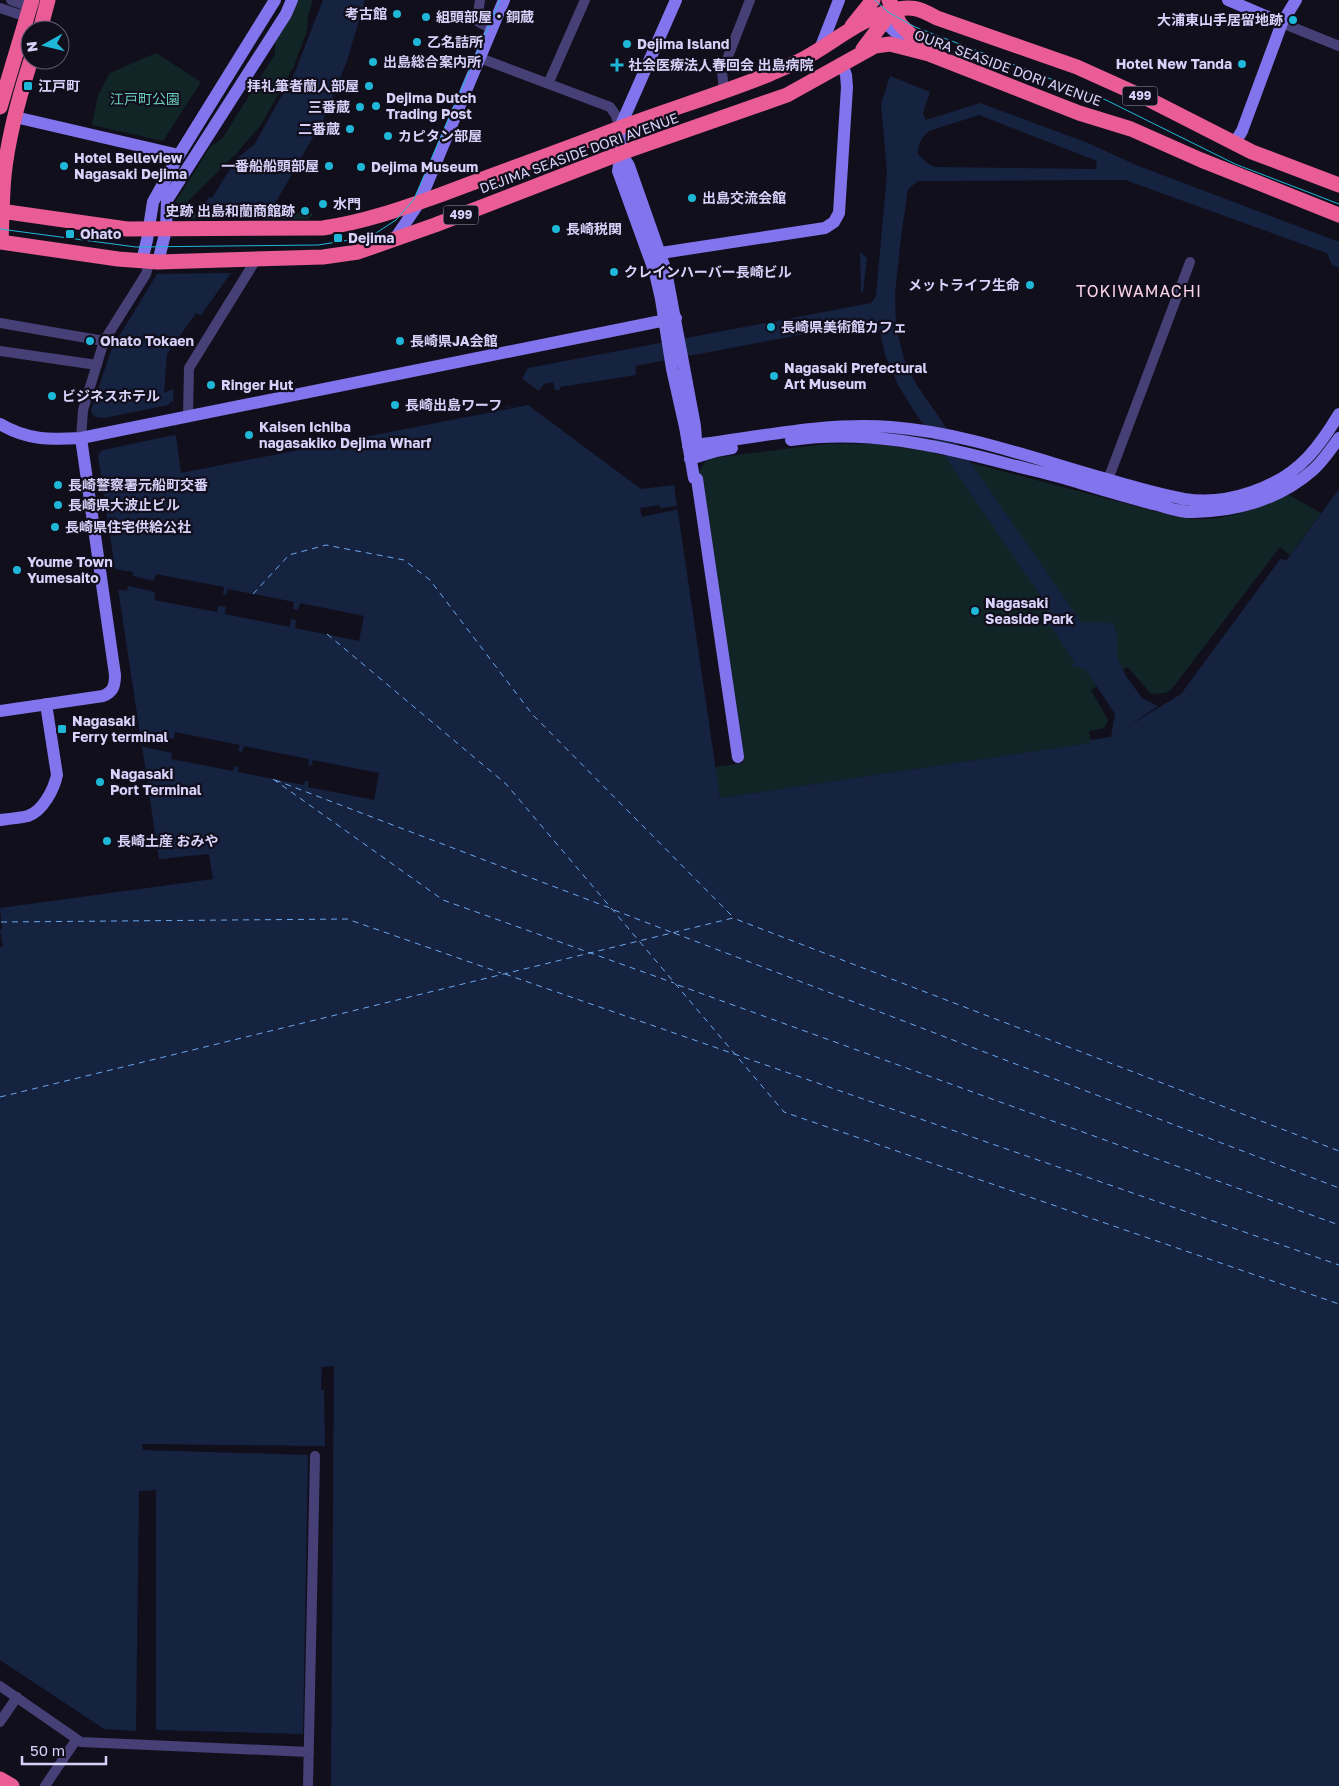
<svg xmlns="http://www.w3.org/2000/svg" width="1339" height="1786" viewBox="0 0 1339 1786" font-family="'Golos Text','Noto Sans JP',sans-serif">
<style>
.green{fill:#122526}
.water{fill:#152240;fill-rule:evenodd}
.pier{fill:#120f1d}
.lines{fill:none;stroke-linecap:round;stroke-linejoin:round}
.ferry{stroke:#6da7eb;stroke-width:1;stroke-dasharray:6 5;stroke-linecap:butt}
.street{stroke:#464076;stroke-width:10}
.secondary{stroke:#8174ec;stroke-width:12}
.highway{stroke:#e95c95;stroke-width:15}
.tram{stroke:#1eb7d8;stroke-width:1}
.poi-dot{fill:#1eb7d8;stroke:#120f1d;stroke-width:2}
.labels{text-anchor:middle;stroke-width:4.5;stroke-linejoin:round;paint-order:stroke}
.shield{fill:#120f1d;stroke:#9d97b7;stroke-width:1}
.shield-label{font-size:12px;font-weight:bold;fill:#d8d1f9}
.poi-label{font-size:14px;font-weight:bold;fill:#d8d1f9;stroke:#120f1d;text-anchor:start}
.street-label{font-size:14px;fill:#d8d1f9;stroke:#120f1d}
.park-label{font-size:14px;fill:#67cebc;stroke:#120f1d}
.quarter-label{font-size:16px;letter-spacing:1px;fill:#f9d2e8;stroke:#120f1d}
</style>
<rect width="100%" height="100%" fill="#120f1d"/>
<path class="green" d="M296,0H313L308,15L307,31L294,66L261,125L236,154L184,205L198,215L313,213L312,216L307,219L195,220L178,209L176,201L210,147L222,139L275,54V42Z
M156,53L201,82L163,141L92,125L98,95L110,73Z
M826,444H875L926,451L1162,513C1172,515 1183,518 1193,519C1227,520 1257,510 1286,493L1321,513L1290,555L1280,547L1171,690L1165,693L1151,694L1128,667L1091,690L1108,720L1104,728L1089,731L1091,743L720,798L715,767L743,763L698,473L705,462L712,458Z"/>
<path class="water" d="M323,0H365L347,61L324,118L269,214L231,273L201,315L196,313L167,354L164,393L173,389L176,436L181,473L528,405L641,489L674,485L720,798L1090,743V740L1111,737L1115,714L1086,670L1078,666L1075,668L1072,665L1075,663L1050,625L1046,628L1044,626L1047,605L914,411L898,385L885,355L880,332L869,322L635,366L636,375L560,387V390H555L553,382L544,384L530,403L505,408L528,368L871,303L876,296L887,173L881,104L890,76L930,92L923,113L926,120L980,103L1088,143L1136,165L1339,242V268L1332,265L1327,253L1125,180L918,181L908,189L901,237L895,293L896,327L904,359L916,384L1081,622L1113,623L1117,634V658L1126,676L1142,698L1158,706L1127,727L1181,694L1281,558L1286,561L1339,489V1786H331L334,1366L322,1367L321,1390H324L325,1446L142,1444L143,1450L308,1455L303,1734L156,1730V1490L139,1491L136,1731L104,1729L0,1660V948L3,946L0,931L2,928L0,908L213,879L209,854L159,859L91,410L112,348L157,274L198,215L209,197L212,198L237,158L254,145L295,72ZM979,115L1097,161L1096,169L934,167L926,162L918,154C918,144 921,138 929,131Z
M860,252L867,258L863,292L861,293Z"/>
<path class="pier" d="M218,210L221,215L241,214L244,210L247,215L269,214L231,273L157,274L198,215H214L215,212Z
M520,377L540,392L532,404L503,407Z
M173,400L176,436L174,435L103,450L100,452L98,456L91,412L95,417L104,418L168,405Z
M660,505V508L678,506L679,509L642,517L640,508Z
M115,569L133,572V576L154,581L156,574L224,587L223,594L226,595L228,589L294,602L293,609L298,610L300,603L364,616L359,641L295,628L296,620L291,619L290,627L225,614L226,607L218,606L217,612L154,600L155,592L128,586L127,591L116,589L114,575Z
M139,732L174,739L175,732L240,745L238,751L242,752L244,746L309,759L308,765L311,766L313,760L379,773L374,800L308,787L309,781H305L304,785L238,772L239,767L235,766L233,771L171,759L172,753L140,746Z"/>
<g class="lines">
<path class="ferry" d="M253,594L289,555L326,545L404,560L430,580L532,714L733,917
M327,634L506,784L784,1112L1339,1304
M273,779L443,900L674,983
M275,780L610,908
M614,910L671,932
M1,922L347,919L501,973
M674,933L1339,1188
M505,974L1339,1265
M678,985L1339,1225
M0,1097L733,918L1339,1151"/>
<path class="street" d="M11,0L30,7
M480,0L477,21L492,29
M0,8L27,17
M1282,23L1339,46
M480,58L610,107L615,114L620,127
M548,84L585,0
M724,91L722,72L750,0
M0,323L104,341
M0,351L97,365
M188,415L189,368L257,258
M81,438L83,410L104,341L146,274L150,261
M1106,485L1190,262
M0,1686L81,1742L309,1752
M0,1722L17,1697
M45,1786L76,1740
M308,1786L315,1456"/>
<path class="secondary" d="M676,0L620,127L621,153L618,171L655,273L661,299L672,369L685,427L694,478L697,479L738,757
M1228,0L1282,23
M877,15L894,31L914,44
M820,49L839,0
M15,117L179,155
M1234,144L1242,131L1282,23L1296,0
M621,153L629,166L666,271L695,426L697,452
M394,240L419,203L504,0
M661,253L825,228L834,222L839,213L847,87L846,75L842,64
M142,261L147,240L153,202L179,155L275,0
M158,262L166,230L167,200L286,14L292,0
M0,424C27,440 50,440 81,438L676,318
M791,440C865,429 937,445 1008,464C1031,470 1054,475 1077,482C1102,490 1128,497 1153,504C1167,507 1180,513 1194,512C1237,511 1280,499 1313,470C1323,461 1331,449 1339,438
M688,446C755,438 822,422 891,427C958,432 1024,455 1089,474C1120,483 1152,493 1184,499C1227,506 1279,488 1308,457C1320,444 1330,429 1339,414
M690,459L716,451L732,448
M0,711L103,696C113,692 115,686 115,675L81,438
M0,820C9,819 19,818 28,816C43,811 54,789 57,775L46,704"/>
<path class="highway" d="M889,0L900,24L928,53
M852,26L873,0
M40,30L48,0
M863,49L894,8
M0,107L32,0
M0,211L127,229L323,228C364,222 401,209 440,195C492,175 544,157 596,137C653,114 713,97 770,74C781,69 794,64 805,58C834,42 857,21 890,11C911,5 919,8 937,18L1077,67L1148,99L1252,152L1339,185
M0,242L118,259L158,262L323,257L358,252L435,225L621,153L787,95L875,46L890,44L929,54L1079,113L1131,129L1201,160L1339,215
M1,242C2,220 2,198 4,176C8,137 19,97 31,60
M0,1779L12,1786"/>
<path class="tram" d="M875,0L888,12L915,27L1106,100L1235,164L1339,204
M0,229L136,247L318,245L356,239L376,233L396,220L414,199L500,0"/>
</g>
<g class="poi-dot">
<circle cx="397" cy="14" r="5"/>
<circle cx="426" cy="17" r="5"/>
<circle cx="1293" cy="20" r="5"/>
<circle cx="417" cy="42" r="5"/>
<circle cx="627" cy="44" r="5"/>
<circle cx="373" cy="62" r="5"/>
<circle cx="1242" cy="64" r="5"/>
<path d="M614.5 57.5h5v5h5v5h-5v5h-5v-5h-5v-5h5z"/>
<rect x="23" y="81" width="10" height="10" rx="2.5"/>
<circle cx="369" cy="86" r="5"/>
<circle cx="376" cy="106" r="5"/>
<circle cx="360" cy="107" r="5"/>
<circle cx="350" cy="129" r="5"/>
<circle cx="388" cy="136" r="5"/>
<circle cx="64" cy="166" r="5"/>
<circle cx="329" cy="166" r="5"/>
<circle cx="361" cy="167" r="5"/>
<circle cx="692" cy="198" r="5"/>
<circle cx="323" cy="204" r="5"/>
<circle cx="305" cy="211" r="5"/>
<circle cx="556" cy="229" r="5"/>
<rect x="65" y="229" width="10" height="10" rx="2.5"/>
<rect x="333" y="233" width="10" height="10" rx="2.5"/>
<circle cx="614" cy="272" r="5"/>
<circle cx="1030" cy="285" r="5"/>
<circle cx="771" cy="327" r="5"/>
<circle cx="90" cy="341" r="5"/>
<circle cx="400" cy="341" r="5"/>
<circle cx="774" cy="376" r="5"/>
<circle cx="211" cy="385" r="5"/>
<circle cx="52" cy="396" r="5"/>
<circle cx="395" cy="405" r="5"/>
<circle cx="249" cy="435" r="5"/>
<circle cx="58" cy="485" r="5"/>
<circle cx="58" cy="505" r="5"/>
<circle cx="55" cy="527" r="5"/>
<circle cx="17" cy="570" r="5"/>
<circle cx="975" cy="611" r="5"/>
<rect x="57" y="724" width="10" height="10" rx="2.5"/>
<circle cx="100" cy="782" r="5"/>
<circle cx="107" cy="841" r="5"/>
</g>
<g class="labels">
<g class="shield">
<rect x="1122.5" y="86.5" width="35" height="19" rx="4"/>
<rect x="443.5" y="205.5" width="35" height="19" rx="4"/>
</g>
<g class="shield-label">
<text x="1140" y="100">499</text>
<text x="461" y="219">499</text>
</g>
<g class="poi-label">
<text x="387" y="19" text-anchor="end">考古館</text>
<text x="436" y="22">組頭部屋・銅蔵</text>
<text x="1283" y="25" text-anchor="end">大浦東山手居留地跡</text>
<text x="427" y="47">乙名詰所</text>
<text x="637" y="49">Dejima Island</text>
<text x="383" y="67">出島総合案内所</text>
<text x="1232" y="69" text-anchor="end">Hotel New Tanda</text>
<text x="628" y="70">社会医療法人春回会 出島病院</text>
<text x="38" y="91">江戸町</text>
<text x="359" y="91" text-anchor="end">拝礼筆者蘭人部屋</text>
<text x="386" y="103">Dejima Dutch<tspan x="386" dy="16">Trading Post</tspan></text>
<text x="350" y="112" text-anchor="end">三番蔵</text>
<text x="340" y="134" text-anchor="end">二番蔵</text>
<text x="398" y="141">カピタン部屋</text>
<text x="74" y="163">Hotel Belleview<tspan x="74" dy="16">Nagasaki Dejima</tspan></text>
<text x="319" y="171" text-anchor="end">一番船船頭部屋</text>
<text x="371" y="172">Dejima Museum</text>
<text x="702" y="203">出島交流会館</text>
<text x="333" y="209">水門</text>
<text x="295" y="216" text-anchor="end">史跡 出島和蘭商館跡</text>
<text x="566" y="234">長崎税関</text>
<text x="80" y="239">Ohato</text>
<text x="348" y="243">Dejima</text>
<text x="624" y="277">クレインハーバー長崎ビル</text>
<text x="1020" y="290" text-anchor="end">メットライフ生命</text>
<text x="781" y="332">長崎県美術館カフェ</text>
<text x="100" y="346">Ohato Tokaen</text>
<text x="410" y="346">長崎県JA会館</text>
<text x="784" y="373">Nagasaki Prefectural<tspan x="784" dy="16">Art Museum</tspan></text>
<text x="221" y="390">Ringer Hut</text>
<text x="62" y="401">ビジネスホテル</text>
<text x="405" y="410">長崎出島ワーフ</text>
<text x="259" y="432">Kaisen Ichiba<tspan x="259" dy="16">nagasakiko Dejima Wharf</tspan></text>
<text x="68" y="490">長崎警察署元船町交番</text>
<text x="68" y="510">長崎県大波止ビル</text>
<text x="65" y="532">長崎県住宅供給公社</text>
<text x="27" y="567">Youme Town<tspan x="27" dy="16">Yumesaito</tspan></text>
<text x="985" y="608">Nagasaki<tspan x="985" dy="16">Seaside Park</tspan></text>
<text x="72" y="726">Nagasaki<tspan x="72" dy="16">Ferry terminal</tspan></text>
<text x="110" y="779">Nagasaki<tspan x="110" dy="16">Port Terminal</tspan></text>
<text x="117" y="846">長崎土産 おみや</text>
</g>
<g class="street-label">
<text transform="translate(1008 68) rotate(20)" y="5">OURA SEASIDE DORI AVENUE</text>
<text transform="translate(579 153) rotate(-20)" y="5">DEJIMA SEASIDE DORI AVENUE</text>
</g>
<g class="park-label">
<text x="145" y="104">江戸町公園</text>
</g>
<g class="quarter-label">
<text x="1139" y="297">TOKIWAMACHI</text>
</g>
</g>
<g transform="translate(45 45) rotate(262)"><circle r="24" fill="#120f1d" stroke="#615d75"/>
<path d="M0-4L9 19L0 12L-9 19Z" fill="#1eb7d8"/>
<text y="-8" font-size="14" font-weight="bold" text-anchor="middle" fill="#d8d1f9">N</text>
</g>
<path d="M22 1756v8h84v-8" fill="none" stroke="#d8d1f9" stroke-width="2.5"/>
<text x="30" y="1756" font-size="15" fill="#d8d1f9" stroke="#120f1d" stroke-width="4" paint-order="stroke">50 m</text>
</svg>
